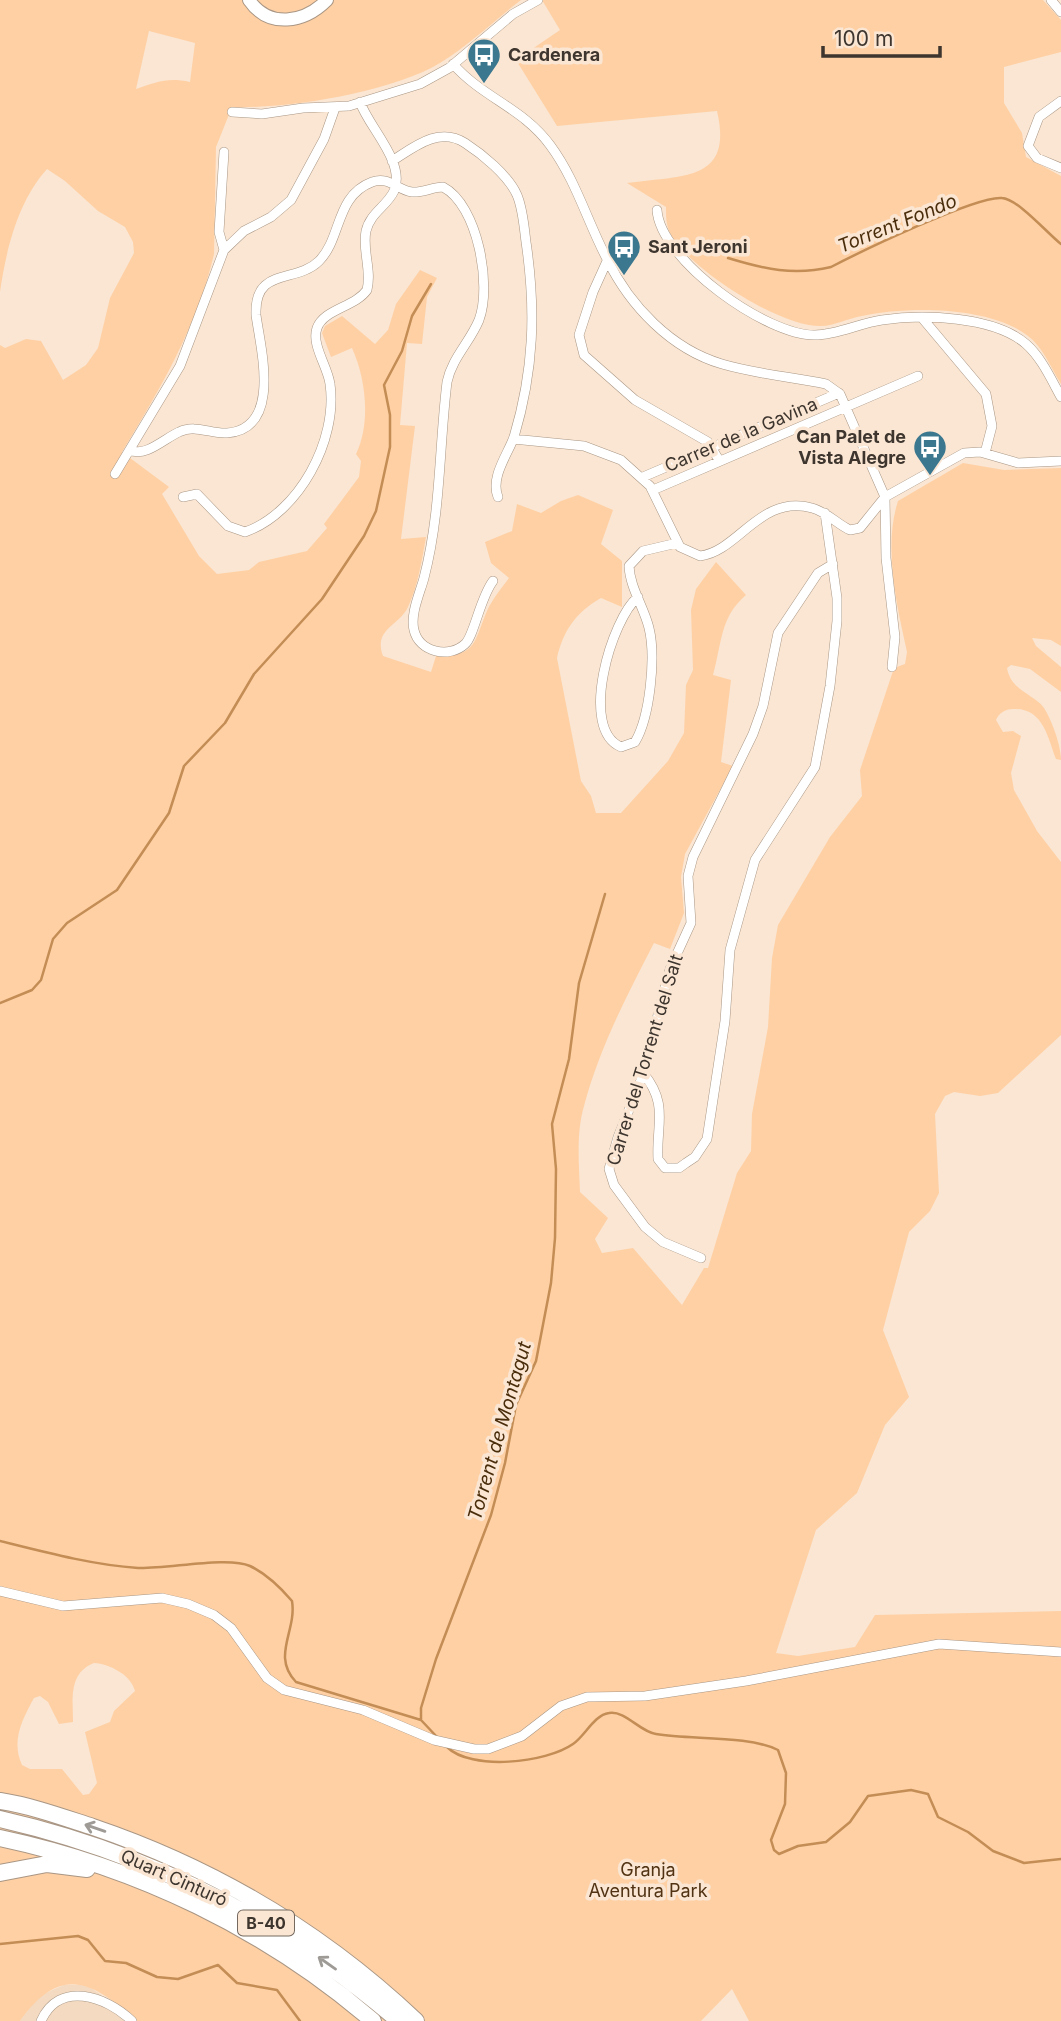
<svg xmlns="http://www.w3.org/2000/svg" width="1061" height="2021" viewBox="0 0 1061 2021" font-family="Inter,sans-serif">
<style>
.built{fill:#f3dac1}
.green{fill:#ffd0a4;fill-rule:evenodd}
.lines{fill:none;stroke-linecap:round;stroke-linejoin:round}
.stream{stroke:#c38d55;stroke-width:2.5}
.minor-casing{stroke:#a99684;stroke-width:10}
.secondary-casing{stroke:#a99684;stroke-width:14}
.motorway-casing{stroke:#a99684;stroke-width:18}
.minor{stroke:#fff;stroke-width:9}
.secondary{stroke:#fff;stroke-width:12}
.motorway{stroke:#fff;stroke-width:16}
.oneway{stroke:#9e9a96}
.labels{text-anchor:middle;stroke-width:7;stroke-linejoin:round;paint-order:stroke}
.shield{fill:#fae6d3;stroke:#766a60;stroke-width:2}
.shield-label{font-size:16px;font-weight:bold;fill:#3d352e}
.poi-label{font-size:18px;font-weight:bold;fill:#3d352e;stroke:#fae6d3;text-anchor:start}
.street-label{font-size:18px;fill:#3d352e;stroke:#fae6d3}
.park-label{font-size:18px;fill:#513313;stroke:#fae6d3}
.water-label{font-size:19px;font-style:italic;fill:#4a2d0b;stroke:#fae6d3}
</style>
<rect width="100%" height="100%" fill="#fae6d3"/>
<path class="built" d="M64,1985H87L137,2021H20L37,1997Z"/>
<path class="green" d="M0,0H521C495,20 468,46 440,63C392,92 288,109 232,107L216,147L214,254C197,327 160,389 122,452L169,487L162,494L199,556L217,574L249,570L259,562L307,551L327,528L324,524L359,477L361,461L356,454C371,423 366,379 352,348L331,357L322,333L325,326L342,316L375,344L388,330L396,304L420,270L437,278L427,297L422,344L407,343L400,425L415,426L401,539L426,537C422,559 418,586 408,607C399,626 373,629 383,656L431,672L436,656C477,657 474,641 487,611C493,598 501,589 509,578L491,563L485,542L512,531L517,504L541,513L561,501L578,495L613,510L601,544L622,561V607L601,598C576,612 563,631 557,658L581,781L591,796L596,813H621L668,761L684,733L686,685L693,670L691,610L696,589L716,562L746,595C720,617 722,643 713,675L731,680L721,762L733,766L685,854L681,877L684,913L670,949L654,943C627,995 599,1049 584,1106C576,1133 579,1164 580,1192L608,1218L595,1239L602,1253L633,1248L682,1305L704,1268H708L737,1173L751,1151L752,1114L768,1027L772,958L778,925L830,837L862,796L860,770L894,668L905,664L907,652C897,606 883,547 898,501L963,463L1004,470L1061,468V646L1051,640L1032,638L1036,646L1061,667V692L1030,669L1011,665L1007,668C1011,691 1034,694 1044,708C1052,721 1061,745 1061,760L1056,759C1048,738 1043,707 1013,709C1005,709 999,713 996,720L1003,732L1013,731L1021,736L1011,773L1014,790L1037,831L1061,862V1035L998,1093L980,1096L954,1092L945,1096L935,1114L939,1193L930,1211L909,1232L883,1330L909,1397L885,1425L857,1493L816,1530L776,1653L798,1656L855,1647L875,1615L1061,1611V2021H749L732,1989L701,2021H137C92,1981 61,1964 20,2021H0V345L5,348L26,339L41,341L63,380L86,365L98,348L110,298L134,253L133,242L125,227L98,211L65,181L47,169C18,201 6,250 0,292ZM149,31L195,43L190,82C168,77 156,82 136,89ZM94,1663C110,1664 131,1675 135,1691L114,1711L110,1722L85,1732L97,1783L89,1794L83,1795L62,1769H30L22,1765C11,1741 22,1720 34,1698L40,1696L48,1702L59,1724L73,1722C73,1700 68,1673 94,1663Z
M542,0H1043L1061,20V52L1004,67V103L1022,133L1026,157L1061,176V384C1051,368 1043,347 1028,336C990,306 907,306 862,316C849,318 834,326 821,326C780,327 689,269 670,233C666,225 666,216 666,207L627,183C680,175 734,183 717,111L557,126L516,60L560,30Z"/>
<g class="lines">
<path class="stream" d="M728,258C764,269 794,276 831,267C858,253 977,195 1002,198C1018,199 1047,233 1061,244
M0,1003L32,990L41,980L53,939L67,923L117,890L169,813L184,766L225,723L254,674L322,599L364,536L376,511L390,447V415L384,385L402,351L412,316L431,284
M0,1541C44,1552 93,1565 138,1568C168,1569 228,1556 250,1566C267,1574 280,1587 292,1601C297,1631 271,1656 296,1682L421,1720L437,1737
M421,1720V1708L436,1659L491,1515L505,1463L516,1405L536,1361L551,1283L555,1238L556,1169L552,1124L569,1059L579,983L605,894
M447,1747C471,1771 546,1763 573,1744C585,1736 594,1715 609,1713C625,1710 640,1732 656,1734C690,1740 748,1735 778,1750L786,1773L785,1804L771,1840L774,1850L779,1854L798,1846L826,1842L850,1822L868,1796L911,1790L928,1794L938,1817L968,1832L993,1851L1024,1863L1061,1859
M0,1944L78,1936L88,1940L105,1961L126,1963L157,1977L178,1979L218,1965L237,1983L277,1990L300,2021"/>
<g class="minor-casing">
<path id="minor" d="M1051,0L1061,12
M453,64C483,98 523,108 550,145C576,180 587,221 607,259C630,306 671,349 722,364C756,374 792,377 826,384L840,394L885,497L886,558L895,637L892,667
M1061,101L1039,117L1028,146L1037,158L1061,168
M232,112L262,114L303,108L349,106L420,84L449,68L513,14L538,0
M224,152L219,232L224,250
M392,161C414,147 439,126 465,143C482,154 508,175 517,195C523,209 524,227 526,242C536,310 534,370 514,437C508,454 490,477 498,497
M657,210C660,260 767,336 815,335C837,335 860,323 882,320C922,314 994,316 1026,344C1041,357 1051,379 1061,397
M607,261L593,292L579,335L584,355L635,400L708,442L719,460
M923,319L986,394L992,426L985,453
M513,439L584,446L621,460L650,486L680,547L700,556C739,551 760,494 812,508C827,512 837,524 850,530L860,528L885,497L964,453L980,452L1018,463L1061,461
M130,450C145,458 165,438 179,432C196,424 210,434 227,433C283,429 260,346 256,315C254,266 296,284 319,261C342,238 335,196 372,182C389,176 397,190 412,192C422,193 433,187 443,187C478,205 492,286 479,320C470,342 452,358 447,382C439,447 441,513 424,578C420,593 410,614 414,630C419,652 449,659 465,644C474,636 480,598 493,581
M115,474L180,366L224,250L244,231L271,217L291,200L324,139L335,108
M643,477L839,393
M653,490L918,376
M183,497L197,494L228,526L245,532C299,513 338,440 330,384C328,367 311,345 317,328C324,309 355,307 367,290C372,270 362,250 366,231C370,213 387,206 394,191C406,162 369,128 360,102
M638,597C612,618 578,729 621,747L635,742C650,717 656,657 649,628C644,607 630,588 629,566L643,551L677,543
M643,1073C669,1104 656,1125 658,1159L665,1168H679L686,1163L695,1157L707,1139L725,1021L730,950L755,860L815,767L830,686L837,621V598L825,513
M701,1258L663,1242L645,1227L614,1185L609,1169L618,1137L641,1080L670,969L691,923L688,876L693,857L753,734L763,706L778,633L818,573L833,564
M0,1591L63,1606L162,1598L188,1604L214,1615L231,1628L267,1678L284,1690L363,1710L434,1740L474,1749H488L522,1736L561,1706L587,1697L645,1696L746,1681L939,1644L1061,1652
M41,2021C59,1980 106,1996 132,2021"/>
</g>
<g class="secondary-casing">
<path id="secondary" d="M249,0C269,29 304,23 327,0"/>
</g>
<g class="motorway-casing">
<path id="motorway" d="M0,1801C32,1806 62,1817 93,1827C214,1868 323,1933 416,2021
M0,1819C149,1853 283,1921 399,2021
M0,1838C137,1867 266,1929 373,2021
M0,1873L47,1864L87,1869"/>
</g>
<use href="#minor" class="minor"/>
<use href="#secondary" class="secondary"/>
<use href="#motorway" class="motorway"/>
</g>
<defs><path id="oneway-shaft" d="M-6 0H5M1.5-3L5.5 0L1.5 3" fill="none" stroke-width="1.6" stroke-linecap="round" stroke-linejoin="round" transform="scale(1.75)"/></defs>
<g class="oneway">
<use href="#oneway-shaft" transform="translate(95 1828) rotate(-161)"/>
<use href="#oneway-shaft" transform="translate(327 1963) rotate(-145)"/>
</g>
<defs>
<g id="bus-pin" transform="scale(1.75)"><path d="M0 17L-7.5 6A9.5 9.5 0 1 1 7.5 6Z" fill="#3b778e" stroke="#fae6d3"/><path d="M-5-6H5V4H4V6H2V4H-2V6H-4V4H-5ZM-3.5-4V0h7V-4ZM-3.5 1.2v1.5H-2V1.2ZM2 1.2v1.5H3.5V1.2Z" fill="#fff"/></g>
</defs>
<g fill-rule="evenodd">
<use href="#bus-pin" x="484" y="55"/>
<use href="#bus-pin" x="624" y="247"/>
<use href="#bus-pin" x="930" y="447"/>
</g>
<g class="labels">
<rect class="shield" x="238" y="1910.5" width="56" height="25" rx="5"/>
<g class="shield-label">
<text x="266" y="1929">B-40</text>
</g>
<g class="poi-label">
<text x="508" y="61">Cardenera</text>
<text x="648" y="253">Sant Jeroni</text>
<text x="906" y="443" text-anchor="end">Can Palet de<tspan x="906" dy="21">Vista Alegre</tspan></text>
</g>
<g class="street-label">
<text transform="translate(741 435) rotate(-23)" y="6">Carrer de la Gavina</text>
<text transform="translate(645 1060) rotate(-73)" y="6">Carrer del Torrent del Salt</text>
<text transform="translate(174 1878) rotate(24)" y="6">Quart Cinturó</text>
</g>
<g class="park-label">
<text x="648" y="1876">Granja<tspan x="648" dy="21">Aventura Park</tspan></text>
</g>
<g class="water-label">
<text transform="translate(897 223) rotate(-22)" y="7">Torrent Fondo</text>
<text transform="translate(499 1431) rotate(-74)" y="7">Torrent de Montagut</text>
</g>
</g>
<path d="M823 46v10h117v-10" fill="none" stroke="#3d352e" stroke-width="3.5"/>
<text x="834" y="46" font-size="21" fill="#3d352e" stroke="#fae6d3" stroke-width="5" paint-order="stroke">100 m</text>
</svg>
